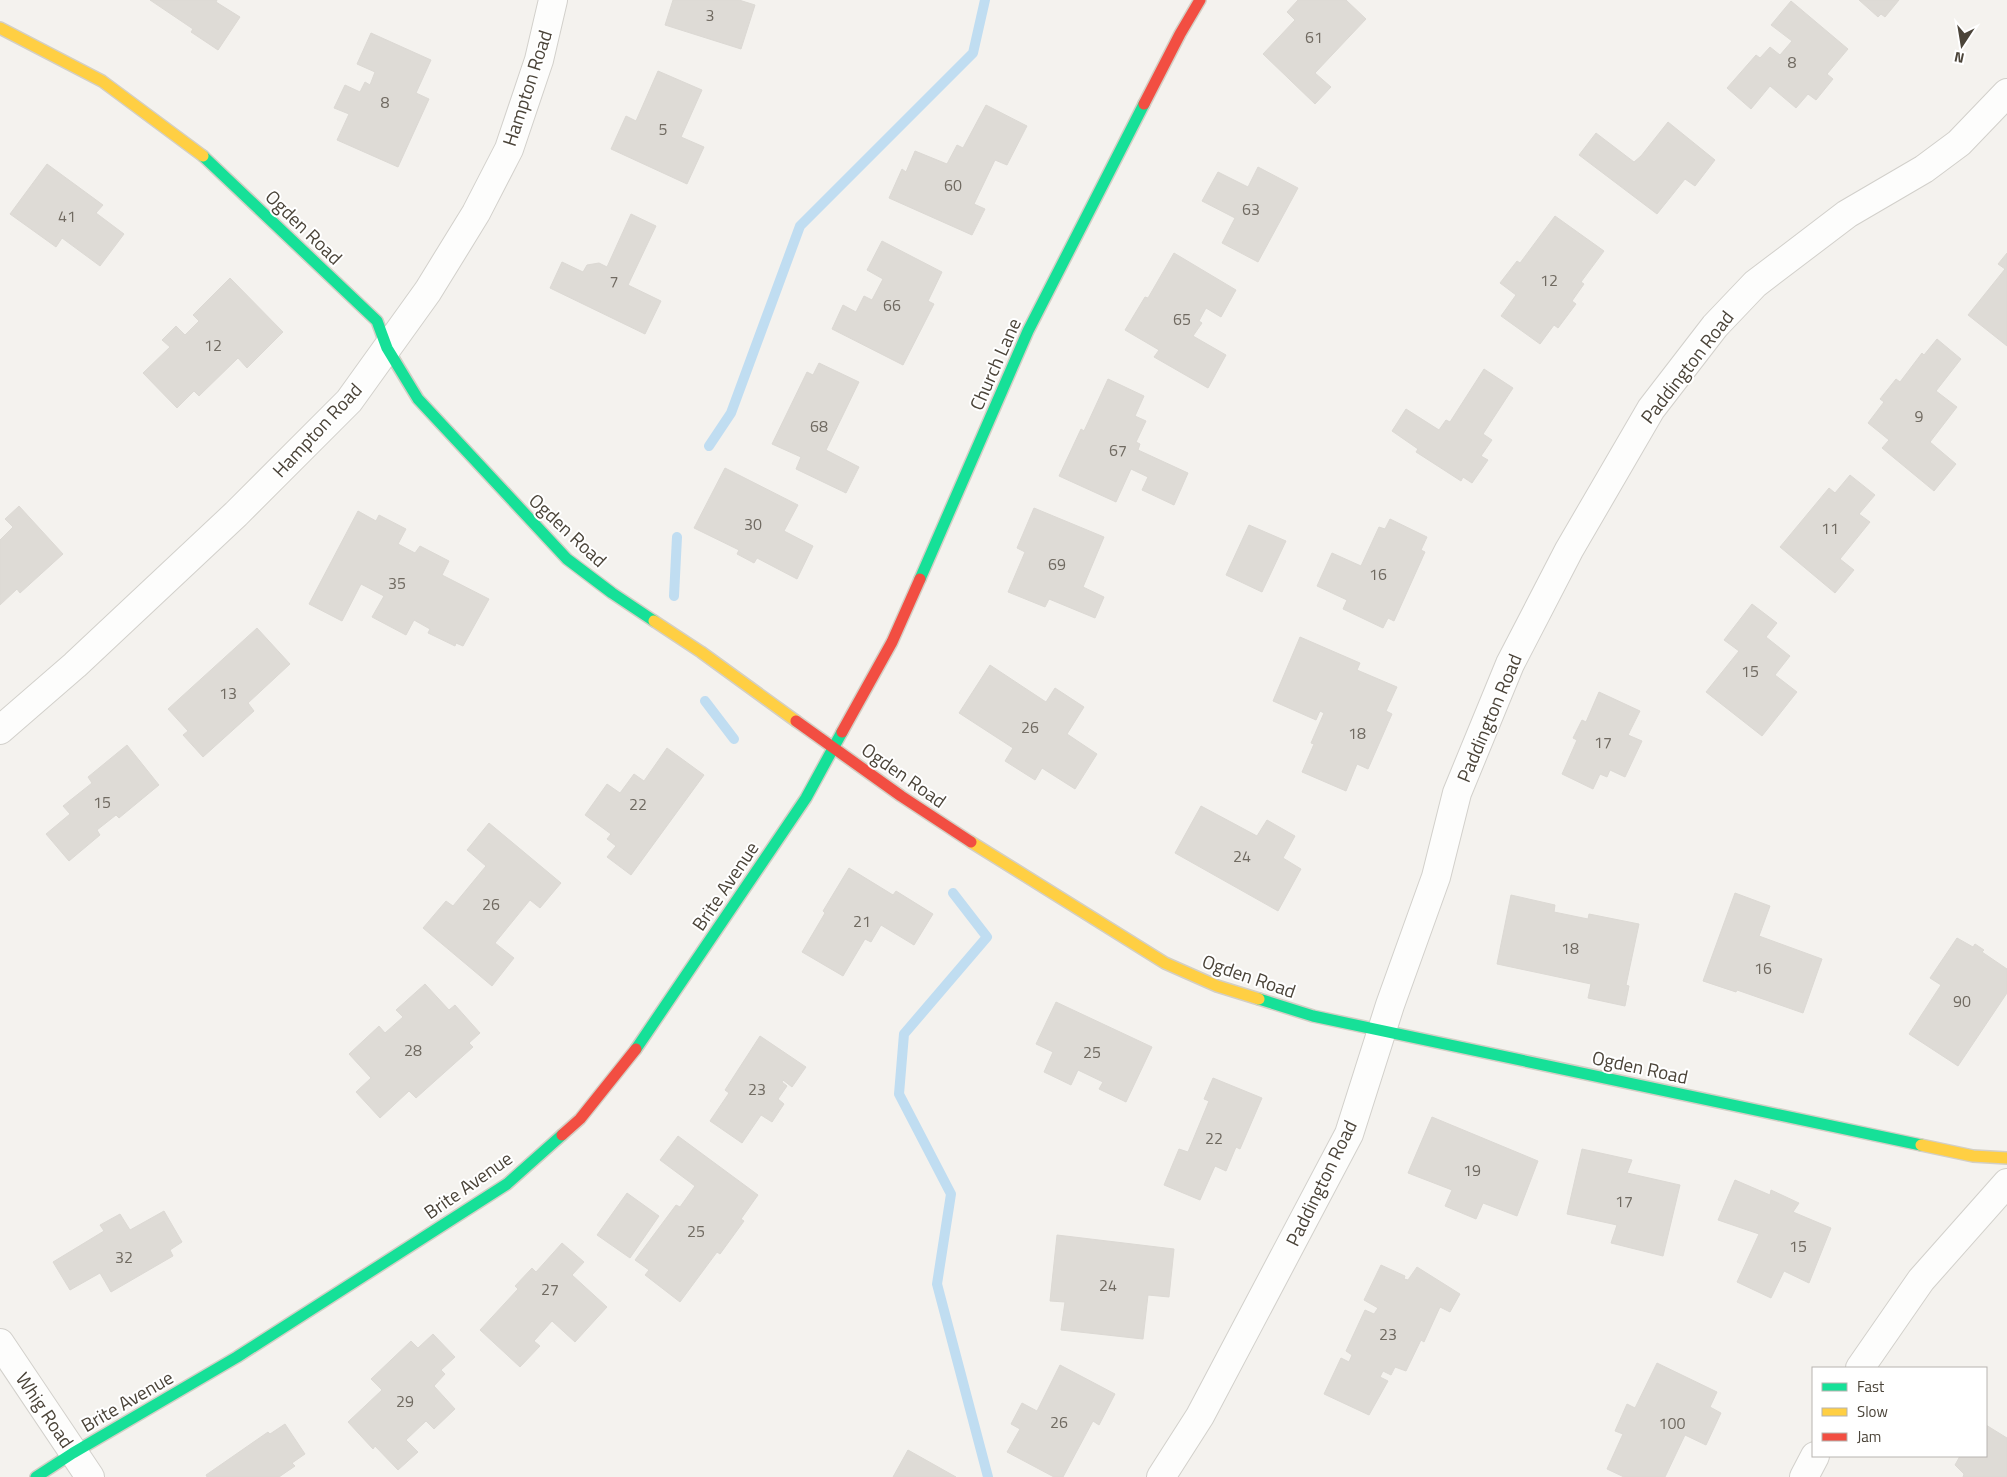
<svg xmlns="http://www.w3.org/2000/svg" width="2007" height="1477" viewBox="0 0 2007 1477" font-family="'Titillium Web',sans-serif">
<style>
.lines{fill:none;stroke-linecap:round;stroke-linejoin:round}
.stream{stroke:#c0ddf1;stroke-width:10}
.building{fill:#dedbd6;stroke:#dcd9d4}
.street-casing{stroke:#d2d0cb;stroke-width:30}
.fast-casing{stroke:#d3cfc5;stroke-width:14}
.slow-casing{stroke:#d3cfc5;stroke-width:14}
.jam-casing{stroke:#d3cfc5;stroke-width:14}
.street{stroke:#fdfdfc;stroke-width:28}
.fast{stroke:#16e098;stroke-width:11}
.slow{stroke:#ffcf43;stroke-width:11}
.jam{stroke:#f24e42;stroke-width:11}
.labels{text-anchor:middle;stroke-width:4;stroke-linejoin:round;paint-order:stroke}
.number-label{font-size:16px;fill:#706a61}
.street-label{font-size:19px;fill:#4b4439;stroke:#fff}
</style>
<rect width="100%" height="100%" fill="#f4f2ee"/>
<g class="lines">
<path class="stream" d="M709,446L731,413L800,226L973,53L985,0
M674,596L677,537
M705,701L734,739
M953,893L987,937L904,1034L899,1094L951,1194L937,1284L988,1477"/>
</g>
<path class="building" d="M150,0H217L216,2L240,17L218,50L191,32L193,29Z
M673,0H739L755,5L741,49L665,25Z
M1298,0H1346L1366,19L1315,73L1331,87L1315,104L1263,54L1295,20L1287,12Z
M1859,0H1899L1885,17L1881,14L1878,17Z
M1791,1L1848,49L1827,74L1833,79L1816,100L1808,94L1796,108L1770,86L1751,109L1727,88L1756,55L1760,58L1770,47L1780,55L1792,41L1771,25Z
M371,33L431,60L416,93L429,99L398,167L337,140L349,114L334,108L345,85L360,92L365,82L370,85L375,72L357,64Z
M658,71L702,90L681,137L704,147L687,184L611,149L626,116L636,121Z
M986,105L1027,126L1007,165L995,160L974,204L985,209L972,235L889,198L902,169L906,172L915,151L947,164L957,145L963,148Z
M1668,122L1715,160L1695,186L1685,179L1657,214L1579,155L1596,133L1634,162L1641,156Z
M47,164L103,205L96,213L124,234L100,266L62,238L56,247L10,214Z
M1258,167L1298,188L1258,262L1222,243L1235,218L1202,201L1218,172L1248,187Z
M631,214L656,226L628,285L661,301L645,334L550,288L562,262L583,272L587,265L599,263L607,267Z
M1555,216L1604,251L1581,282L1584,284L1572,301L1576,304L1558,328L1554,325L1540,344L1501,316L1516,295L1500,283L1517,261L1520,263Z
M882,241L942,272L928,301L934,304L903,365L832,329L843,305L856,312L864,296L872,300L883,279L867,270Z
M1174,253L1236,290L1221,317L1206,308L1199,321L1202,323L1193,336L1226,355L1208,388L1154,357L1159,350L1125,330L1145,297L1148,298Z
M2007,253V346L1968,315L2005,269L1998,264Z
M230,278L283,332L247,368L238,358L199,396L194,391L177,408L143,373L170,347L162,340L176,326L185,335L199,321L193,315Z
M1937,339L1961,359L1936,391L1957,407L1930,442L1956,464L1934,491L1882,448L1889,440L1868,423L1884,402L1880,399L1896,379L1900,382L1922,353L1924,355Z
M819,363L859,382L826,450L859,467L846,493L796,469L801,457L772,444L807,372L813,375Z
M1484,369L1513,388L1483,434L1492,440L1481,456L1488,460L1472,483L1463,477L1461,481L1416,452L1418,449L1392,431L1406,409L1439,430L1446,420L1450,422Z
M1108,379L1144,396L1135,416L1146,421L1136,442L1140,444L1138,450L1188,473L1174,505L1142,490L1148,477L1131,469L1116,502L1059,476L1081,429L1084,431Z
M725,468L798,505L784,531L813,546L797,579L757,558L754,563L737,554L739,550L694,528Z
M1850,475L1875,495L1859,514L1870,522L1840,559L1854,570L1835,593L1780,547L1829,488L1835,493Z
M19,506L63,554L20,593L17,589L0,605V540L13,527L5,519Z
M1034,508L1104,537L1083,587L1104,597L1095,618L1049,599L1045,607L1008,592L1025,552L1017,548Z
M358,511L376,521L379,515L406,529L398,544L415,553L420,546L449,561L442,575L489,599L463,646L456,643L455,646L428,633L430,629L414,620L406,635L372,617L384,596L361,584L342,621L309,604Z
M1390,519L1427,537L1421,550L1425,552L1394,621L1388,618L1383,628L1343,609L1347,600L1317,586L1332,553L1361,566L1379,527L1385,529Z
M1249,525L1286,541L1262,592L1226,575Z
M1752,604L1777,623L1766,637L1790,656L1775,675L1797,692L1762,736L1706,692L1739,651L1724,640Z
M257,628L290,664L248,703L254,711L203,757L183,735L188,731L168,709Z
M1300,637L1360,663L1357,670L1397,687L1386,711L1392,714L1368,769L1357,764L1346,791L1302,772L1314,744L1311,743L1324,713L1320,711L1316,720L1273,701Z
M990,665L1046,702L1055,688L1084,707L1067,734L1097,754L1075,789L1042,768L1035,780L1005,761L1013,748L959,713Z
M1599,692L1640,711L1628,735L1642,741L1625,777L1610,770L1607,777L1600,774L1593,789L1562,774L1577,740L1573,738L1582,720L1586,722Z
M127,745L159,785L119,818L116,815L97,830L100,835L69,861L46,834L70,814L63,806L92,783L88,777Z
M667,748L704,775L631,875L607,857L616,846L607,839L611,834L585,815L607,784L620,793L634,774L644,781Z
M1201,806L1257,836L1267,820L1295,836L1283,858L1301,869L1278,911L1175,853Z
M489,823L561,883L540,908L530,900L495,943L514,958L492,986L423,928L446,901L453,906L486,866L467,850Z
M849,868L893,895L896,891L933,914L914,945L881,925L871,942L865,939L843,976L802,952L825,913L823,911Z
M1735,893L1770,906L1759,936L1822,959L1803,1013L1737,990L1736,992L1703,981Z
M1511,895L1555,905L1554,912L1588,919L1589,914L1639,924L1626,985L1629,986L1625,1006L1588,998L1591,984L1497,964Z
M1957,938L1973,947L1975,944L1984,950L1982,952L2007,969V993L1958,1066L1909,1034L1941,985L1930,978Z
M425,984L449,1010L455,1005L480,1033L469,1043L473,1047L416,1098L409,1091L380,1118L356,1092L371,1078L349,1054L379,1026L385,1033L403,1017L396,1010Z
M1056,1002L1152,1047L1126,1102L1099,1089L1103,1082L1078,1070L1071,1085L1044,1072L1053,1052L1036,1044Z
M760,1036L806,1067L792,1087L783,1080L782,1082L787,1086L778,1099L784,1104L772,1122L761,1115L742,1143L710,1121L729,1093L725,1090Z
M1213,1078L1262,1098L1240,1149L1236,1147L1226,1171L1215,1166L1200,1200L1164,1185L1179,1149L1188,1152L1209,1101L1204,1099Z
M1432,1117L1538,1161L1517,1216L1483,1203L1476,1219L1445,1206L1452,1190L1408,1173Z
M678,1136L758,1195L741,1219L744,1221L720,1254L717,1252L680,1302L645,1275L649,1270L635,1260L676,1205L680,1207L695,1186L660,1160Z
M1582,1149L1632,1160L1627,1173L1680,1185L1663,1256L1611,1243L1617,1225L1567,1214Z
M1735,1180L1770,1195L1771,1190L1799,1203L1793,1212L1831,1228L1809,1283L1784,1271L1771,1298L1737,1282L1759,1234L1718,1220Z
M627,1193L659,1216L630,1258L597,1235Z
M164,1211L182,1242L170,1250L173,1256L111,1292L100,1273L70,1290L53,1262L104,1231L100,1225L120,1214L130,1230Z
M1057,1235L1174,1249L1169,1297L1148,1295L1143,1339L1061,1330L1065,1302L1050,1301Z
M562,1243L584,1262L572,1275L607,1307L575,1342L552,1321L534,1341L540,1346L520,1367L480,1330L518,1289L515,1286L532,1268L536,1272Z
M1381,1265L1405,1276L1404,1279L1408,1280L1417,1267L1460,1294L1450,1312L1440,1307L1424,1342L1421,1340L1406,1371L1395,1367L1391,1375L1383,1371L1380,1377L1388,1381L1369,1415L1324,1394L1341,1358L1349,1362L1352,1355L1346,1351L1365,1310L1374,1314L1378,1308L1364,1300Z
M433,1334L455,1357L441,1370L445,1374L434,1386L455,1409L434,1429L426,1421L406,1440L418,1452L398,1470L375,1446L373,1449L348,1422L382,1390L371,1379L411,1341L418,1348Z
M1657,1363L1717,1392L1710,1407L1721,1413L1706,1445L1685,1435L1665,1477H1624L1607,1469L1623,1434L1615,1431L1627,1404L1635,1408Z
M1060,1365L1115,1394L1099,1425L1093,1421L1063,1477H1054L1007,1452L1020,1429L1011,1424L1022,1403L1037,1411Z
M285,1424L305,1454L292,1463L295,1466L279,1477H207L206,1475L268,1432L270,1434Z
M1986,1425L2007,1438V1477H1963L1964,1474L1955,1465L1960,1456H1986Z
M908,1450L956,1477H893Z"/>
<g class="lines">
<g class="street-casing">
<path id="street" d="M0,730L75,665L236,514L349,401L428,291L476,213L509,149L539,60L553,0
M0,1343L90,1477
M1860,1368L1921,1280L2007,1183
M1161,1477L1200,1416L1349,1134L1390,1005L1436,877L1457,793L1510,664L1569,550L1651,409L1715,326L1755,284L1847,214L1924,169L1959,143L2007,93
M1804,1477L1815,1456"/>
</g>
<g class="fast-casing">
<path id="fast" d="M203,156L377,321L387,348L418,399L567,559L612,593L654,621
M920,579L1028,331L1144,104
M1259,999L1313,1016L1921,1145
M636,1049L806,798L842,732
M36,1477L73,1453L237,1357L507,1184L562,1135"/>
</g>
<g class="slow-casing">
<path id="slow" d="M0,28L102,81L203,156
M654,621L701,652L796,721
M971,842L1165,963L1217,986L1259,999
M1921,1145L1973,1156L2007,1158"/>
</g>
<g class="jam-casing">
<path id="jam" d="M1144,104L1180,34L1200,0
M796,721L901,796L971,842
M842,732L892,642L920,579
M562,1135L580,1119L636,1049"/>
</g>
<use href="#street" class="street"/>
<use href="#fast" class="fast"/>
<use href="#slow" class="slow"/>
<use href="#jam" class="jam"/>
</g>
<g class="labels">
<g class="number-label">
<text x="710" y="21">3</text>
<text x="1314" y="43">61</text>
<text x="1792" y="68">8</text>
<text x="385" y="108">8</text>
<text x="663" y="135">5</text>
<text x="953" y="191">60</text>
<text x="1251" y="215">63</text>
<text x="67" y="222">41</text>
<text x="1549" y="286">12</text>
<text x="614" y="287">7</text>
<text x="892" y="311">66</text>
<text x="1182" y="325">65</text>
<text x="213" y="351">12</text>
<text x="1919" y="422">9</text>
<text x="819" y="432">68</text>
<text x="1118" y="456">67</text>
<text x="753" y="530">30</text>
<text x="1830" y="534">11</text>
<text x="1057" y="570">69</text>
<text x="1378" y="580">16</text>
<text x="397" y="589">35</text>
<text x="1750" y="677">15</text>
<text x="228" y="699">13</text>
<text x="1030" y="733">26</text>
<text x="1357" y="739">18</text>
<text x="1603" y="748">17</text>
<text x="102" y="808">15</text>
<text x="638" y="810">22</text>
<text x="1242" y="862">24</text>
<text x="491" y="910">26</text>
<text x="862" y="927">21</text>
<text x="1570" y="954">18</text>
<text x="1763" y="974">16</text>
<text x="1962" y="1007">90</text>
<text x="413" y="1056">28</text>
<text x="1092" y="1058">25</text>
<text x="757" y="1095">23</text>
<text x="1214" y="1144">22</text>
<text x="1472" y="1176">19</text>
<text x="1624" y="1207">17</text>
<text x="696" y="1237">25</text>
<text x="1798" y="1252">15</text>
<text x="124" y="1263">32</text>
<text x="1108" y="1291">24</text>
<text x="550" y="1295">27</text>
<text x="1388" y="1340">23</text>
<text x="405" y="1407">29</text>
<text x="1059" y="1428">26</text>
<text x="1672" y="1429">100</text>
</g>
<g class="street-label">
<text transform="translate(527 88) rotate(-72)" y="7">Hampton Road</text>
<text transform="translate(304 227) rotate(44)" y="7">Ogden Road</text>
<text transform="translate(995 364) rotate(-66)" y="7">Church Lane</text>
<text transform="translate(1687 367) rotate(-52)" y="7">Paddington Road</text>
<text transform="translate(317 430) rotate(-47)" y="7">Hampton Road</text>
<text transform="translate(568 530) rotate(43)" y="7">Ogden Road</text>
<text transform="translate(1489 718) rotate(-67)" y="7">Paddington Road</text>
<text transform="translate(904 775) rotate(35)" y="7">Ogden Road</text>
<text transform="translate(725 886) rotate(-56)" y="7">Brite Avenue</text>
<text transform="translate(1249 976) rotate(19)" y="7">Ogden Road</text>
<text transform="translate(1640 1067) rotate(12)" y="7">Ogden Road</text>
<text transform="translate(1321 1183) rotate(-64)" y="7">Paddington Road</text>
<text transform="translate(468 1185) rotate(-35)" y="7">Brite Avenue</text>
<text transform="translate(127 1401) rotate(-30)" y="7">Brite Avenue</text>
<text transform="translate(45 1410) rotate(56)" y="7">Whig Road</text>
</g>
</g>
<rect x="1812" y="1367" width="175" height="90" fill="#ffffff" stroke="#b7b4b0"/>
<rect x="1822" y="1383" width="25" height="8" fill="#16e098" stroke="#b7b4b0"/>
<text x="1857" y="1392" font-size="15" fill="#4b4439">Fast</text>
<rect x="1822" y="1408" width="25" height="8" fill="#ffcf43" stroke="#b7b4b0"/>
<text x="1857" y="1417" font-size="15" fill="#4b4439">Slow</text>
<rect x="1822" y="1433" width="25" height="8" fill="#f24e42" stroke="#b7b4b0"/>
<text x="1857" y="1442" font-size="15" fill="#4b4439">Jam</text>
<g transform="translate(1962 45) rotate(192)" stroke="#ffffff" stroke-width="4" paint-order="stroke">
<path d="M0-4L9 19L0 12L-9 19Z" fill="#4b4439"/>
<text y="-8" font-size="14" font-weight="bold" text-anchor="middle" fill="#4b4439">N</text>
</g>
</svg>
